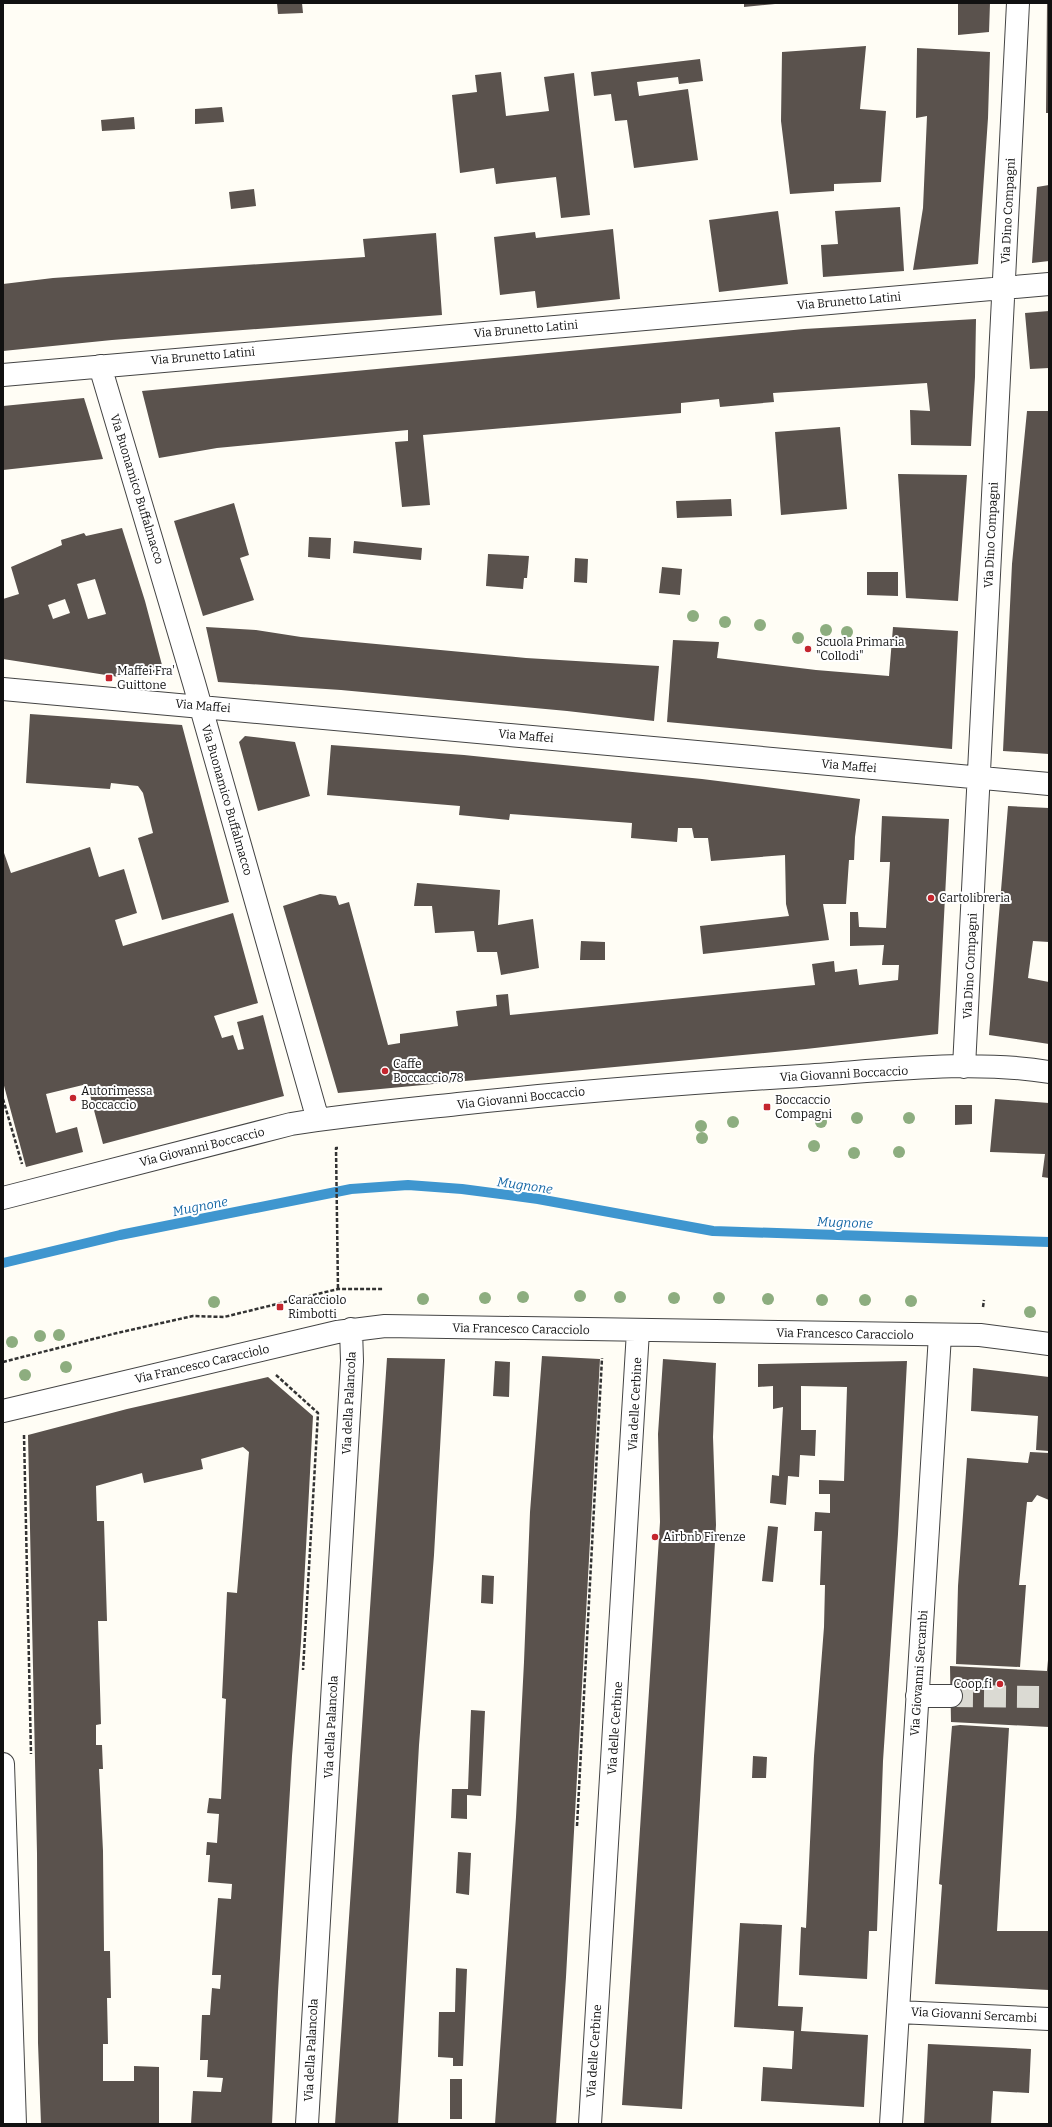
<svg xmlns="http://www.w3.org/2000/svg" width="1052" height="2127" viewBox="0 0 1052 2127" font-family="Bitter,serif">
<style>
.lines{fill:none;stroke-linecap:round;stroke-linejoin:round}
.stream{stroke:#3f96cf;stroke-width:10}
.building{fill:#5a524d;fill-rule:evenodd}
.minor-tunnel{stroke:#dbdad3;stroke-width:22;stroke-dasharray:22 11;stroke-linecap:butt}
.minor-casing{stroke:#444;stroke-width:24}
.path{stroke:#333;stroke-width:2.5;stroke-dasharray:4 2;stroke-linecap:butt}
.minor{stroke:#fff;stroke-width:22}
.tree{fill:#8dad7f}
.poi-dot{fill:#c4262e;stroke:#fff;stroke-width:1.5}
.labels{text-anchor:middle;stroke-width:4;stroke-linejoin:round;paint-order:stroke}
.street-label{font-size:12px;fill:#111;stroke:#fff}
.poi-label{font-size:12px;fill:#111;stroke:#fff;text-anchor:start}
.water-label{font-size:13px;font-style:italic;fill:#1768a6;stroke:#fff}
</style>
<rect width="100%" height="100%" fill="#fffdf5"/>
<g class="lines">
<path class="stream" d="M3,1263L120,1235L351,1189L408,1185L462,1189L538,1199L713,1231L1049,1242"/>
</g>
<path class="building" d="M277,3H302L303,13L278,14Z
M744,3H775V4L744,7Z
M958,3H990L989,32L958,35Z
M1047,3H1049V113H1046Z
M866,46L860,109L886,111L881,182L834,184V191L790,194L781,121L782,52Z
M917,48L990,52L988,118L978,264L913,270L923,208L927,116L916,118Z
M700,59L703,81L679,84L678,77L637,82L639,96L688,89L698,160L634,168L627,120L615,121L611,94L594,96L591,72Z
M501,72L506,116L549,111L544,77L574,73L590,215L561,218L556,177L496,184L494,168L460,173L452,95L477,92L475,75Z
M222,107L224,122L195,124V109Z
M134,117L135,129L102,131L101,120Z
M1049,185V261L1032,263L1037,187Z
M254,189L256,206L231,209L229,192Z
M900,207L904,271L823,277L821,245L838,244L835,211Z
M778,211L788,284L719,292L709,220Z
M613,229L620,299L537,308L535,291L500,295L494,237L535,232L536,238Z
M436,233L442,315L112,340L3,351V284L53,278L365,257L363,239Z
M1049,311V368L1030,369L1025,313Z
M976,319L975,377L971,446L911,445L910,410L930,411L927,383L773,393L774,402L720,407L719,399L681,403V413L423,435L430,505L402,507L395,442L408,441V430L217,448L159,458L142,391L804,329Z
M84,398L103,459L3,470V406Z
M1027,411H1049V754L1003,751L1012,564Z
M840,427L847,509L781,515L775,432Z
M898,474L967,475L958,601L906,598Z
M731,499L732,516L677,518L676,501Z
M234,503L249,555L240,558L254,600L203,616L174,521Z
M122,528L145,601L162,665L119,677L3,659V599L19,594L11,567L62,545L61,540L84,533L86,536ZM95,579L106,614L88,619L77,584ZM65,599L70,613L53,619L48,605Z
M309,537L331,538L330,559L308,557Z
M354,541L422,548L421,560L353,553Z
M488,554L529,556L527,578H524L523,589L486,586Z
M575,558L588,559L587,583L574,582Z
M662,567L682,569L680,595L659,593Z
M867,572H898V596L867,595Z
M206,627L256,630L301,637L526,658L659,666L654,721L567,711L341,690L218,682Z
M893,627L958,631L952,749L667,722L673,640L719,642L717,658L816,670L889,676Z
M30,714L182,725L229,902L162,920L138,838L153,833L143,793L138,786L111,783L110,789L26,783Z
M245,736L295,742L310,796L258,811L239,742Z
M331,745L464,755L702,779L860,799L855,837L854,860H849L846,904H823L829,940L703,954L700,926L789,916L786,904L785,855L711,861L708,838H694L692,828H678L677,842L631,838L632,823L510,814L509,820L459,815L460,806L327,795Z
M1008,806L1049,808V942L1033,941L1028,978L1049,982V1044L989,1035Z
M882,816L949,819L938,1034L806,1049L338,1093L283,906L320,894L336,896L339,905L349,902L388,1045L400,1043V1034L458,1026L456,1011L497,1006L496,995L508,994L510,1015L815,985L812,964L834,961L835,972L857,969L859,985L898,980L899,965H882L884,945L850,946V912H858L859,927L886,928L890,862H880Z
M90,847L99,877L124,869L137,913L115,920L123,946L233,913L258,1003L214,1016L222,1038L233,1035L238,1050L244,1049L237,1022L263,1015L284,1096L103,1144L87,1084L46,1094L56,1133L77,1127L83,1152L26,1167L3,1082V850L11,873Z
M417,883L500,890L498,925L533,919L539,968L501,975L497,952H477L474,931L435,933L432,906H414Z
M581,941L605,942V960H580Z
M995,1099L1049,1103V1178L1042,1177L1045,1154L990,1152Z
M955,1105H972V1124L955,1125Z
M542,1356L600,1359L566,1977L556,2124H495L516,1817L524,1662L530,1512Z
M387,1358L445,1359L434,1555L419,1745L398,2124H335Z
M663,1359L716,1363L713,1437L716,1525L682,2109L622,2105L660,1522L658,1434Z
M495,1361L510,1362L509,1397L493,1396Z
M907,1361L898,1534L883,1761L877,1931H869L867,1979L799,1975L801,1927L806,1928L814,1756L824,1627L825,1585H820L822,1531H814L815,1512L830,1513V1494H819V1480L844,1481L847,1387L801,1386V1430H816L815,1456L800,1455L799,1477L788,1476L786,1505L770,1503L772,1475L779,1476L783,1407L773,1409V1386L758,1387V1364Z
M973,1368L1049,1377V1451L1036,1450L1038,1416L971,1411Z
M268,1377L313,1416L301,1642L292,1756L278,1992L272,2124H191L193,2091L221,2092L223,2078L207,2077L208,2060H200L202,2015H210L212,1988L220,1989L221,1975H212L218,1898L231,1899L232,1884L208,1882L210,1855H206L207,1842L217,1843L219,1814L207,1813L209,1798L221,1799L226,1699L222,1698L227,1592L237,1593L249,1452L243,1447L201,1459L203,1469L144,1483L142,1473L96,1486L97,1521H104L107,1621H98L101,1724L96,1725V1745H102L103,1769H99L103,1851L104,1951H110L111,1998H107L108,2044H103V2081H134V2066L159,2067V2124H41L38,2043L37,1853L28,1435L127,1409Z
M1030,1452L1049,1453V1500L1037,1495L1032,1502H1027L1019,1585H1026L1020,1667L956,1664L958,1586L967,1458L1028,1463Z
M768,1526L778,1527L773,1582L762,1581Z
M482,1575L494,1576L493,1604L481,1603Z
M1048,1660L1049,1727L951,1722L950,1666L1047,1671Z
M471,1710L485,1711L481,1796L467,1795V1819L451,1818L452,1789H468Z
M960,1725L1009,1728L997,1931H1049V1990L935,1984L942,1885L939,1884L952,1726Z
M753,1756L767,1757L766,1778H752Z
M458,1852L471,1853L469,1895L456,1893Z
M740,1923L782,1925L778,2006L803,2007L801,2031L868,2035L864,2107L761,2101L763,2067L792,2069L794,2031L734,2027Z
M456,1968L467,1969L463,2066H453V2058L438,2057L439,2012H455Z
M928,2044L1031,2049L1029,2093L993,2091L991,2124H924Z
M450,2079H462V2119H450Z"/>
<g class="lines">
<path class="minor-tunnel" d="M951,1696L1049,1697"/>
<g class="minor-casing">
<path id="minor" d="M100,366L194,683L318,1120
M3,375L1049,284
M3,689L1049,784
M964,1067L1018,3
M3,1198L291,1124C347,1115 402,1110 458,1104C572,1092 687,1083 801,1076C880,1071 972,1059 1049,1072
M3,1411L337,1332L385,1326L980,1335L1049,1344
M917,1696H951
M3,1764L15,2124
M898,2012L1049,2019
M307,2124L352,1361L351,1329
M590,2124L638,1331
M891,2124L940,1335"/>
</g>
<path class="path" d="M151,672L161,669
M3,1099L22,1164
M338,1148H336L338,1289
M983,1307L984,1300
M3,1362L117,1333L193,1316L224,1317L338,1289H384
M276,1375L318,1413L303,1670
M24,1435L31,1754
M577,1826L602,1358"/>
<use href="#minor" class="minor"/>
</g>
<g class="tree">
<circle cx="693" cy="616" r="6"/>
<circle cx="725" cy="622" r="6"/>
<circle cx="760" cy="625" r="6"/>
<circle cx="826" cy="630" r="6"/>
<circle cx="847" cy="632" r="6"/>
<circle cx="798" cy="638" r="6"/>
<circle cx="857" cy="1118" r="6"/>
<circle cx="909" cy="1118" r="6"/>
<circle cx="733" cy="1122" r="6"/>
<circle cx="821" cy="1122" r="6"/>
<circle cx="701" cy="1126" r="6"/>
<circle cx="702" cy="1138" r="6"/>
<circle cx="814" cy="1146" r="6"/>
<circle cx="899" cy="1152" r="6"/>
<circle cx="854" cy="1153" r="6"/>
<circle cx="580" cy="1296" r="6"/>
<circle cx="523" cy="1297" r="6"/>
<circle cx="620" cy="1297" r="6"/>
<circle cx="485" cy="1298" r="6"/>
<circle cx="674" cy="1298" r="6"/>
<circle cx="719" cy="1298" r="6"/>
<circle cx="423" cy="1299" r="6"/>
<circle cx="768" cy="1299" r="6"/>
<circle cx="822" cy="1300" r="6"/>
<circle cx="865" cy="1300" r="6"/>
<circle cx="911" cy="1301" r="6"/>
<circle cx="214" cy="1302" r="6"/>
<circle cx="1030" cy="1312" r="6"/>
<circle cx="59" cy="1335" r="6"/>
<circle cx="40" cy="1336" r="6"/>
<circle cx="12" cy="1342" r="6"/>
<circle cx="66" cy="1367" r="6"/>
<circle cx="25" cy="1375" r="6"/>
</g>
<g class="poi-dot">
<circle cx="808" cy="649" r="4"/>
<rect x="105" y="674" width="8" height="8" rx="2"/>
<circle cx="931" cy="898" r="4"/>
<circle cx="385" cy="1071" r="4"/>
<circle cx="73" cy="1098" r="4"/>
<rect x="763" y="1103" width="8" height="8" rx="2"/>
<rect x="276" y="1303" width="8" height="8" rx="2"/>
<circle cx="655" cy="1537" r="4"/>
<circle cx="1000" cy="1684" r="4"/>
</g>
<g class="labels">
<g class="street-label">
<text transform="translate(1008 211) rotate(-87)" y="4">Via Dino Compagni</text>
<text transform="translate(849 301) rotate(-5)" y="4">Via Brunetto Latini</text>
<text transform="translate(526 329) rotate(-5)" y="4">Via Brunetto Latini</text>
<text transform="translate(203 356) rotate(-5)" y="4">Via Brunetto Latini</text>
<text transform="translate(137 489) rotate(73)" y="4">Via Buonamico Buffalmacco</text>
<text transform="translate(991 535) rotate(-87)" y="4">Via Dino Compagni</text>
<text transform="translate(203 706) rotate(5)" y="4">Via Maffei</text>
<text transform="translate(526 736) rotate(5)" y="4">Via Maffei</text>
<text transform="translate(849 766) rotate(5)" y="4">Via Maffei</text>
<text transform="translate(227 800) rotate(74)" y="4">Via Buonamico Buffalmacco</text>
<text transform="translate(970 966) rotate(-87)" y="4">Via Dino Compagni</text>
<text transform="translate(844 1074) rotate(-3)" y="4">Via Giovanni Boccaccio</text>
<text transform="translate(521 1098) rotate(-6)" y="4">Via Giovanni Boccaccio</text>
<text transform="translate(202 1147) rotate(-14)" y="4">Via Giovanni Boccaccio</text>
<text transform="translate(521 1329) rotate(1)" y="4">Via Francesco Caracciolo</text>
<text transform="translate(845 1334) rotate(1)" y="4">Via Francesco Caracciolo</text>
<text transform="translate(202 1364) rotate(-13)" y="4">Via Francesco Caracciolo</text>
<text transform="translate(349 1403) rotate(-87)" y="4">Via della Palancola</text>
<text transform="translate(635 1404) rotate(-87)" y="4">Via delle Cerbine</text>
<text transform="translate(919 1673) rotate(-86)" y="4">Via Giovanni Sercambi</text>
<text transform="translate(331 1727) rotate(-87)" y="4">Via della Palancola</text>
<text transform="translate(615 1728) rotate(-86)" y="4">Via delle Cerbine</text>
<text transform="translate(974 2015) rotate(3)" y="4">Via Giovanni Sercambi</text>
<text transform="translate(311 2050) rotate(-87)" y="4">Via della Palancola</text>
<text transform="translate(594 2051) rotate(-86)" y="4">Via delle Cerbine</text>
</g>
<g class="poi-label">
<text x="816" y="646">Scuola Primaria<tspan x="816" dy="14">"Collodi"</tspan></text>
<text x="117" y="675">Maffei Fra'<tspan x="117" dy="14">Guittone</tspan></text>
<text x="939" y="902">Cartolibreria</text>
<text x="393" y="1068">Caffe<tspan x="393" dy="14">Boccaccio 78</tspan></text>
<text x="81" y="1095">Autorimessa<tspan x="81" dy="14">Boccaccio</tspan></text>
<text x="775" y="1104">Boccaccio<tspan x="775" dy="14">Compagni</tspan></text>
<text x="288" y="1304">Caracciolo<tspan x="288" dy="14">Rimbotti</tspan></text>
<text x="663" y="1541">Airbnb Firenze</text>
<text x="992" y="1688" text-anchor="end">Coop.fi</text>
</g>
<g class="water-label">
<text transform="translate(525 1185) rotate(8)" y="5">Mugnone</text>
<text transform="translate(200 1206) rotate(-11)" y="5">Mugnone</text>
<text transform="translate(845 1222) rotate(2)" y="5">Mugnone</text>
</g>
</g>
<rect width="1052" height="2127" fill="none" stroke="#111111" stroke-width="8"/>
</svg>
